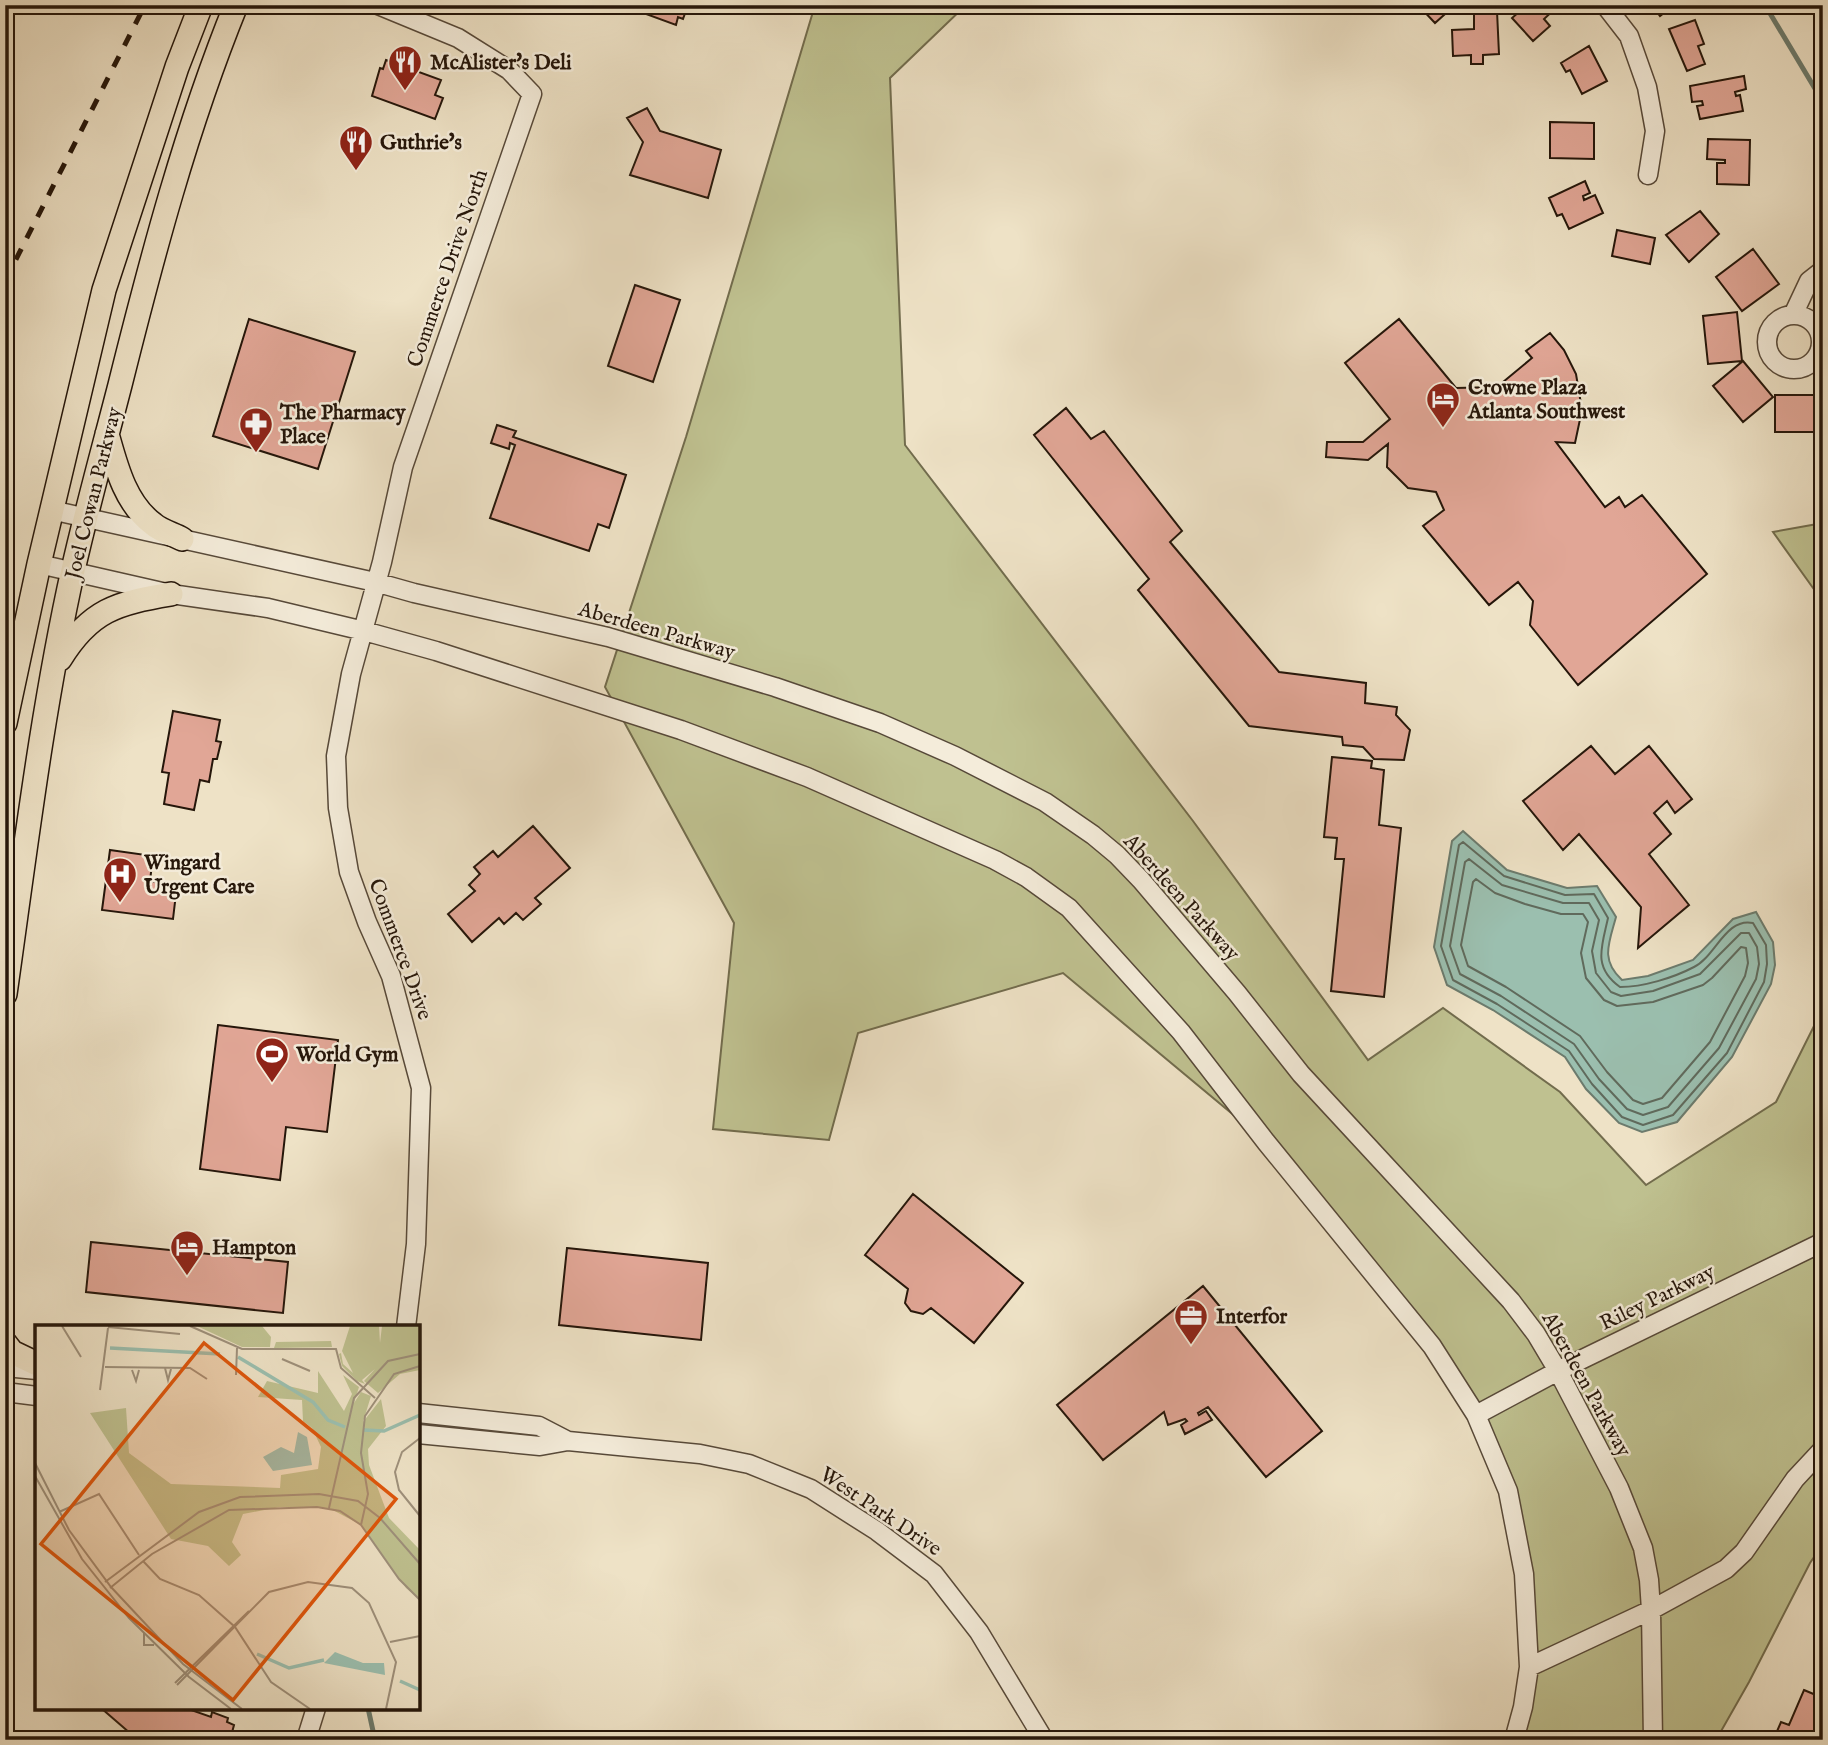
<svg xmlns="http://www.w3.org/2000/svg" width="1828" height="1745" viewBox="0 0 1828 1745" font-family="'IM FELL English',serif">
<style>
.green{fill:#bfc190;stroke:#726c4d;stroke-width:2}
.water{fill:#9bbfaf;stroke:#6c7b6d;stroke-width:2}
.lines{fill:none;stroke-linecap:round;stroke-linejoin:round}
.shore{stroke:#606a5c;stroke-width:2}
.stream{stroke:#6c7b6d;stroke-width:5}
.building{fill:#e1a696;stroke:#25160a;stroke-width:2}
.minor-casing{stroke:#574939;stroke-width:21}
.major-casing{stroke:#25160a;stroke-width:26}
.minor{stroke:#f4ecda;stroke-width:18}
.major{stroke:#eee2c6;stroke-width:23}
.rail{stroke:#25160a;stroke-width:5;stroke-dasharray:12 12;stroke-linecap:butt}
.labels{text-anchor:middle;stroke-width:5;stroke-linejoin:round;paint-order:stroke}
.poi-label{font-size:21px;font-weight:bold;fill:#25160a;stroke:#f4ecda;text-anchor:start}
.street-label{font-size:21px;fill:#25160a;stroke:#f4ecda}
.inset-river{fill:none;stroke:#9bbfaf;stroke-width:3.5}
.inset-road{fill:none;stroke:#9e907b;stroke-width:2}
.view{fill:#de560c;fill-opacity:0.15;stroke:#de560c;stroke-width:3.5}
.inset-edge{fill:none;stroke:#25160a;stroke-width:3.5}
</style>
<rect width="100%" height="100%" fill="#eee2c6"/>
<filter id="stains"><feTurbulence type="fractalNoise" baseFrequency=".00286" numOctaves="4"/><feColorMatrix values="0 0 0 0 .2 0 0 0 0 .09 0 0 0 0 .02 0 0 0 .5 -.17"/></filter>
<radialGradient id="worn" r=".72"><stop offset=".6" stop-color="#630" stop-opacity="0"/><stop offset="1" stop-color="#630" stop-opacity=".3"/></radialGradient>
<path class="green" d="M815,5H966L890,78L905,445L1193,821L1368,1060L1443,1008L1560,1092L1646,1185L1776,1102L1823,1008V1544L1810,1563L1749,1682L1716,1740H1507L1529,1667L1508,1491L1476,1415L1266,1142L1063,973L858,1033L829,1140L713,1129L734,923L605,687L686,437Z
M1823,523V602L1773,532Z"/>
<path class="water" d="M1463,831L1507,870L1567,888L1597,886L1616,917C1609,943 1600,960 1622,980L1648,976L1693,960L1733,919L1756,912L1773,942L1775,965L1771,984L1732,1057L1677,1122L1642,1132L1619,1123L1586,1089L1565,1057L1493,1010L1447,985L1434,947L1452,841Z"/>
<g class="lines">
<path class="shore" d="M1463,842L1504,876L1565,895L1594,894L1608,918C1602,946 1592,967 1620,987C1643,987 1673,978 1694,967C1715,957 1726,917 1753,923L1766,945L1767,964L1764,982L1727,1053L1673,1115L1643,1125L1622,1117L1592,1084L1569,1051L1497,1004L1453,980L1441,946L1459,845Z
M1469,859L1502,885L1563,903H1589L1599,920L1592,951L1596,973L1611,992L1621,996L1653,991L1700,974L1741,933H1749L1757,947L1759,964L1756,979L1719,1048L1668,1107L1643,1115L1627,1109L1599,1079L1574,1044L1501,996L1460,974L1450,946L1465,862Z
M1476,879L1495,893L1525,904L1561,914H1583L1588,922L1581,953L1586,978L1604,1000L1617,1006L1653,1002L1703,985L1712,978L1741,947L1746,948L1748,963L1745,976L1710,1042L1662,1098L1643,1104L1633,1100L1607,1072L1580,1036L1506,987L1468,966L1461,945L1473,882Z"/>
<path class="stream" d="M1765,5L1823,102
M368,1708L375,1740"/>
</g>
<path class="building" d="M637,5H688L683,19L678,17L676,25L635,10Z
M1418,5H1453L1454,6L1435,23Z
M1527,5H1555L1557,7L1544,19L1550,26L1533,41L1512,18Z
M1652,5H1674L1660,16Z
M1497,11L1499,54L1483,55V64H1471V55L1453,56L1452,30L1474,29V12Z
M1695,20L1704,44L1698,46L1705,64L1687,71L1669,29Z
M1589,46L1607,81L1582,94L1570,70L1566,72L1561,63Z
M386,60L441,80L435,95L443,98L435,119L372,96L380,68L383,69Z
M1744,76L1746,89L1735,92L1736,96L1740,95L1743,111L1700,119L1697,106L1703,105L1702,101L1692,102L1690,86Z
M647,108L660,131L721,150L708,198L630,175L643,142L627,118Z
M1550,122L1594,123V159L1550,158Z
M1708,139L1750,140L1749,185L1717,184V163H1725V160L1707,159Z
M1585,181L1590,193L1583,196L1584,200L1595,195L1603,213L1569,229L1562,214L1557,216L1549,198Z
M1700,211L1719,234L1689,262L1666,235Z
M1617,230L1655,238L1650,264L1612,256Z
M1753,249L1779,284L1742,311L1716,277Z
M635,285L680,300L653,382L608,366Z
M1737,312L1742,361L1708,364L1703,316Z
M249,319L355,352L318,469L213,436Z
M1399,319L1456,388L1497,387L1532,358L1526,351L1550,333L1564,350L1576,374L1582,410L1575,443L1556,442L1605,507L1619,497L1625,507L1642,495L1707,574L1578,685L1530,625L1533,601L1518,582L1489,605L1423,526L1444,510L1436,492L1408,488L1387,467L1388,444L1368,460L1326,457L1327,442H1363L1390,419L1345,363Z
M1743,361L1773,397L1743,422L1713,386Z
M1775,395H1820V432H1775Z
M1066,408L1091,439L1104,431L1182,531L1170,542L1279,672L1366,683L1365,703L1397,707L1396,715L1410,730L1404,760L1374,759L1363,747L1343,745L1342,737L1249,726L1138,590L1149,579L1034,435Z
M497,425L516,431L513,437L626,475L609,528L598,524L589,551L490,518L515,445L510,443L509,449L491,443Z
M173,711L220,720L216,741L221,742L217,759H213L209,782L200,780L194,810L164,804L169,773L162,772Z
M1591,746L1615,774L1649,746L1692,799L1675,813L1667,801L1654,813L1671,834L1649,854L1689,905L1638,948L1641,907L1579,834L1563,850L1523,801Z
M1332,757L1372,761L1371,768L1384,770L1379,825L1401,828L1384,997L1331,991L1344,859H1335L1337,838L1324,837Z
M533,826L570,868L535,898L541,904L523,920L516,913L504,924L499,918L472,942L448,914L475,891L469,885L480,874L474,867L493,851L498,857Z
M110,850L153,856L150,881L177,885L173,919L102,910Z
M218,1025L338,1040L327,1132L286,1127L280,1180L200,1169Z
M913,1194L1023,1283L974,1343L931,1308L923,1314L911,1311L905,1303L908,1289L865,1255Z
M91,1242L288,1262L283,1313L86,1292Z
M567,1248L708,1263L701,1340L559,1325Z
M1203,1286L1322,1431L1266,1477L1208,1407L1198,1413L1199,1415L1206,1411L1212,1420L1185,1434L1181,1425L1187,1421L1185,1419L1168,1425L1164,1412L1103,1460L1057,1405Z
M1804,1690L1823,1698V1706L1815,1724L1820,1726L1814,1740H1784L1775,1736L1781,1722L1789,1725Z
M101,1708H192L191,1710L211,1717L212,1712L228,1718L227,1722L234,1725L230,1740H138Z"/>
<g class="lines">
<g class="minor-casing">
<path id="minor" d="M378,5L458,38L509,70L532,94L403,467L382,562L351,674L336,756L338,808L349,872L367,922L391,976L421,1088L416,1244L406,1327
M1605,5L1629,36L1647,87L1655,131L1648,175
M1767 342a27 27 0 1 1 54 0a27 27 0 1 1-54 0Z
M1793,315L1809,281L1823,270
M51,510L375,582L414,593L608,637L775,687L880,723L955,756L1045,802L1093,835L1117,855L1141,880L1237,993L1301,1074L1511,1301L1536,1334L1558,1371L1619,1488L1643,1548L1649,1580L1651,1610L1653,1740
M39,564L171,594L268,608L364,631L436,651L681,730L807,777L995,860L1026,877L1069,908L1181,1032L1266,1142L1432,1346L1476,1415L1508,1491L1524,1574L1529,1667L1523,1707L1514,1740
M5,1367L37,1370
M5,1392L37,1396
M418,1413L539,1426L568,1441
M1476,1415L1558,1371L1823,1242
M418,1434L540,1446L568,1441L700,1454L749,1464L811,1489L877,1531L934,1574L979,1632L1044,1740
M1529,1667L1651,1610L1726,1569L1744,1552L1795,1479L1823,1449
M306,1740L316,1708"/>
</g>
<g class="major-casing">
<path id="major" d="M107,434C116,466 125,503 153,524C161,531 173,534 182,539
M60,659C90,610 117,603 171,594
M5,723L39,564L104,290L177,67L201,5
M5,994C25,853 42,710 73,570C87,508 104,447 120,385C152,257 186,128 236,5
M5,1343L12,1352L37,1364"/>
</g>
<use href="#minor" class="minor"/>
<use href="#major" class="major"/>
<path class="rail" d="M5,281L145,5"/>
</g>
<defs>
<g id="restaurant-pin" transform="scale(1.75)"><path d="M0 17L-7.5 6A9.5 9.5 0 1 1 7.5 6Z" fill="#8f2418" stroke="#f4ecda"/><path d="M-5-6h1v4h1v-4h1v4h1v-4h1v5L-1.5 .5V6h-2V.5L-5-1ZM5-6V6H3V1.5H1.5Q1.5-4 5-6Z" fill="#fff"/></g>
<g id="hotel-pin" transform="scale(1.75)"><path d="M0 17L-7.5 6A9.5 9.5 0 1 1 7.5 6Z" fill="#8f2418" stroke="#f4ecda"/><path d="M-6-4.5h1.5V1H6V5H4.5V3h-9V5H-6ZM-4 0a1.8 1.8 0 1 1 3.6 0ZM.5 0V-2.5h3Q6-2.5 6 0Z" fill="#fff"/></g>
<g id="pharmacy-pin" transform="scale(1.75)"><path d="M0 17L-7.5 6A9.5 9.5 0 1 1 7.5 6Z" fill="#8f2418" stroke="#f4ecda"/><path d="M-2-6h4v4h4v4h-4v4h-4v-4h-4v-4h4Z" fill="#fff"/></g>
<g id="hospital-pin" transform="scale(1.75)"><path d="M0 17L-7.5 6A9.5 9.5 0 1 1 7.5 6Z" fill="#8f2418" stroke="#f4ecda"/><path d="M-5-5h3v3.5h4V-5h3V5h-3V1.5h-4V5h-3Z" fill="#fff"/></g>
<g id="stadium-pin" transform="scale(1.75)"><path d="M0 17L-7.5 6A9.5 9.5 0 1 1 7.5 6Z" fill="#8f2418" stroke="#f4ecda"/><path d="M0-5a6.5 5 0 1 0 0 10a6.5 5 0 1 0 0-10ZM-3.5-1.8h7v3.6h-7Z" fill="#fff"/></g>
<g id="office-pin" transform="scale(1.75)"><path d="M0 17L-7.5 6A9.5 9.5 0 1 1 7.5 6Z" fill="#8f2418" stroke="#f4ecda"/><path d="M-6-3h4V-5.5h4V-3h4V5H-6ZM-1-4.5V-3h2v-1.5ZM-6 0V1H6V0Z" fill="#fff"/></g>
</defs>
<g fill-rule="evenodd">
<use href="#restaurant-pin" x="405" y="62"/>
<use href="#restaurant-pin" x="356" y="142"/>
<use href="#hotel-pin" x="1443" y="399"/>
<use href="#pharmacy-pin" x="256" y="424"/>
<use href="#hospital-pin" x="120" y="874"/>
<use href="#stadium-pin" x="272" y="1054"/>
<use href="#hotel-pin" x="187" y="1247"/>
<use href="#office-pin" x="1191" y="1316"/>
</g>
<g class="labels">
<g class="poi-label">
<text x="430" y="69">McAlister's Deli</text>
<text x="380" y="149">Guthrie's</text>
<text x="1468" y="394">Crowne Plaza<tspan x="1468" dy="24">Atlanta Southwest</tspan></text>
<text x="280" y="419">The Pharmacy<tspan x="280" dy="24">Place</tspan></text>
<text x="144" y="869">Wingard<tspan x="144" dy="24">Urgent Care</tspan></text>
<text x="296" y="1061">World Gym</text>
<text x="212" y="1254">Hampton</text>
<text x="1216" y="1323">Interfor</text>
</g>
<g class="street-label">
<text transform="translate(447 268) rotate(-71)" y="7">Commerce Drive North</text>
<text transform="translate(93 493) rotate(-76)" y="7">Joel Cowan Parkway</text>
<text transform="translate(657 630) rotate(16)" y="7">Aberdeen Parkway</text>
<text transform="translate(1182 897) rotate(48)" y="7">Aberdeen Parkway</text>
<text transform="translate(401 949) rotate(70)" y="7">Commerce Drive</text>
<text transform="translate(1657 1297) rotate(-26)" y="7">Riley Parkway</text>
<text transform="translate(1587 1384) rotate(61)" y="7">Aberdeen Parkway</text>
<text transform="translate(881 1511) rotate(34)" y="7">West Park Drive</text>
</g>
</g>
<g transform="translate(35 1325)">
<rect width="385" height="385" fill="#eee2c6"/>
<path d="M162,1H227L236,12L235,22H207ZM315,1H344L345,18L347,1H385V45L365,49L343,68L329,56L340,44L327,55L330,59L322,56L307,41L304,29L306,28L308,39L318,48L307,26ZM296,16L297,22L239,23L241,17ZM283,46L309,86L317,69L308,50L324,62L319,78L326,67L336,71L328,97L346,74L351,101L333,124L334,140L354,193L385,225V275L371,263L326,200L294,183L245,182L208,189L197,217L206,230L194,241L173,221L136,214L55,88L91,83L94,128L136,159L245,163L246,150L283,144L286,122L277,103L268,96L267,75L223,72L232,56L283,68Z" fill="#bfc190"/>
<path d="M263,107L272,112L277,140L238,146L228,132L246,122L259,128ZM300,327L328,338H349L350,350L289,338Z" fill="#9bbfaf"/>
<path class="inset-river" d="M75,23L185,29M203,32L278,77L293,95L310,102M329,105L349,106L385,90M222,329L254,343L289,335M365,356L385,365"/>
<path class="inset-road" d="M27,1L46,32M155,1L207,24H301L306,43L340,73M73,2L145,9M247,34L275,46M70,42L155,43L172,54M130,43L133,55L136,44M97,45L101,56L104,45M201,50L202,23M65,65L73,3M385,113L367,127L360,147L364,165L385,191M0,138L34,205L76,262L148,339L207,384M0,151L47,234L94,293L154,352L196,384M294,183L319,73L353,36L385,29M24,187L64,169L104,230M326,200L333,169L326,128L330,91L359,49L385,41M108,236L125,254L164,270L200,302L236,357L275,384M70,257L164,187L205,172L284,169L323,176L345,193L385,239M75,263L117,229L194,185L282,182L305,186L326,200L364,254L385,275M109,308V320H119M355,317L385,311M140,358L214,286M142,360L234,267L273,257L317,263L334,278L361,337L351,384"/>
<path class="view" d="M169,18L361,174L198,375L6,219Z"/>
<rect width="385" height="385" class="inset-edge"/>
</g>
<rect width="1828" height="1745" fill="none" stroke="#eee2c6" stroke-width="28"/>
<rect x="7" y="7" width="1814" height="1731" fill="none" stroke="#25160a" stroke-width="3.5"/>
<rect x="14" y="14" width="1800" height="1717" fill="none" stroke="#25160a" stroke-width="2"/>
<rect width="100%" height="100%" filter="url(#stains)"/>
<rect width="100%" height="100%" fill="url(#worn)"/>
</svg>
